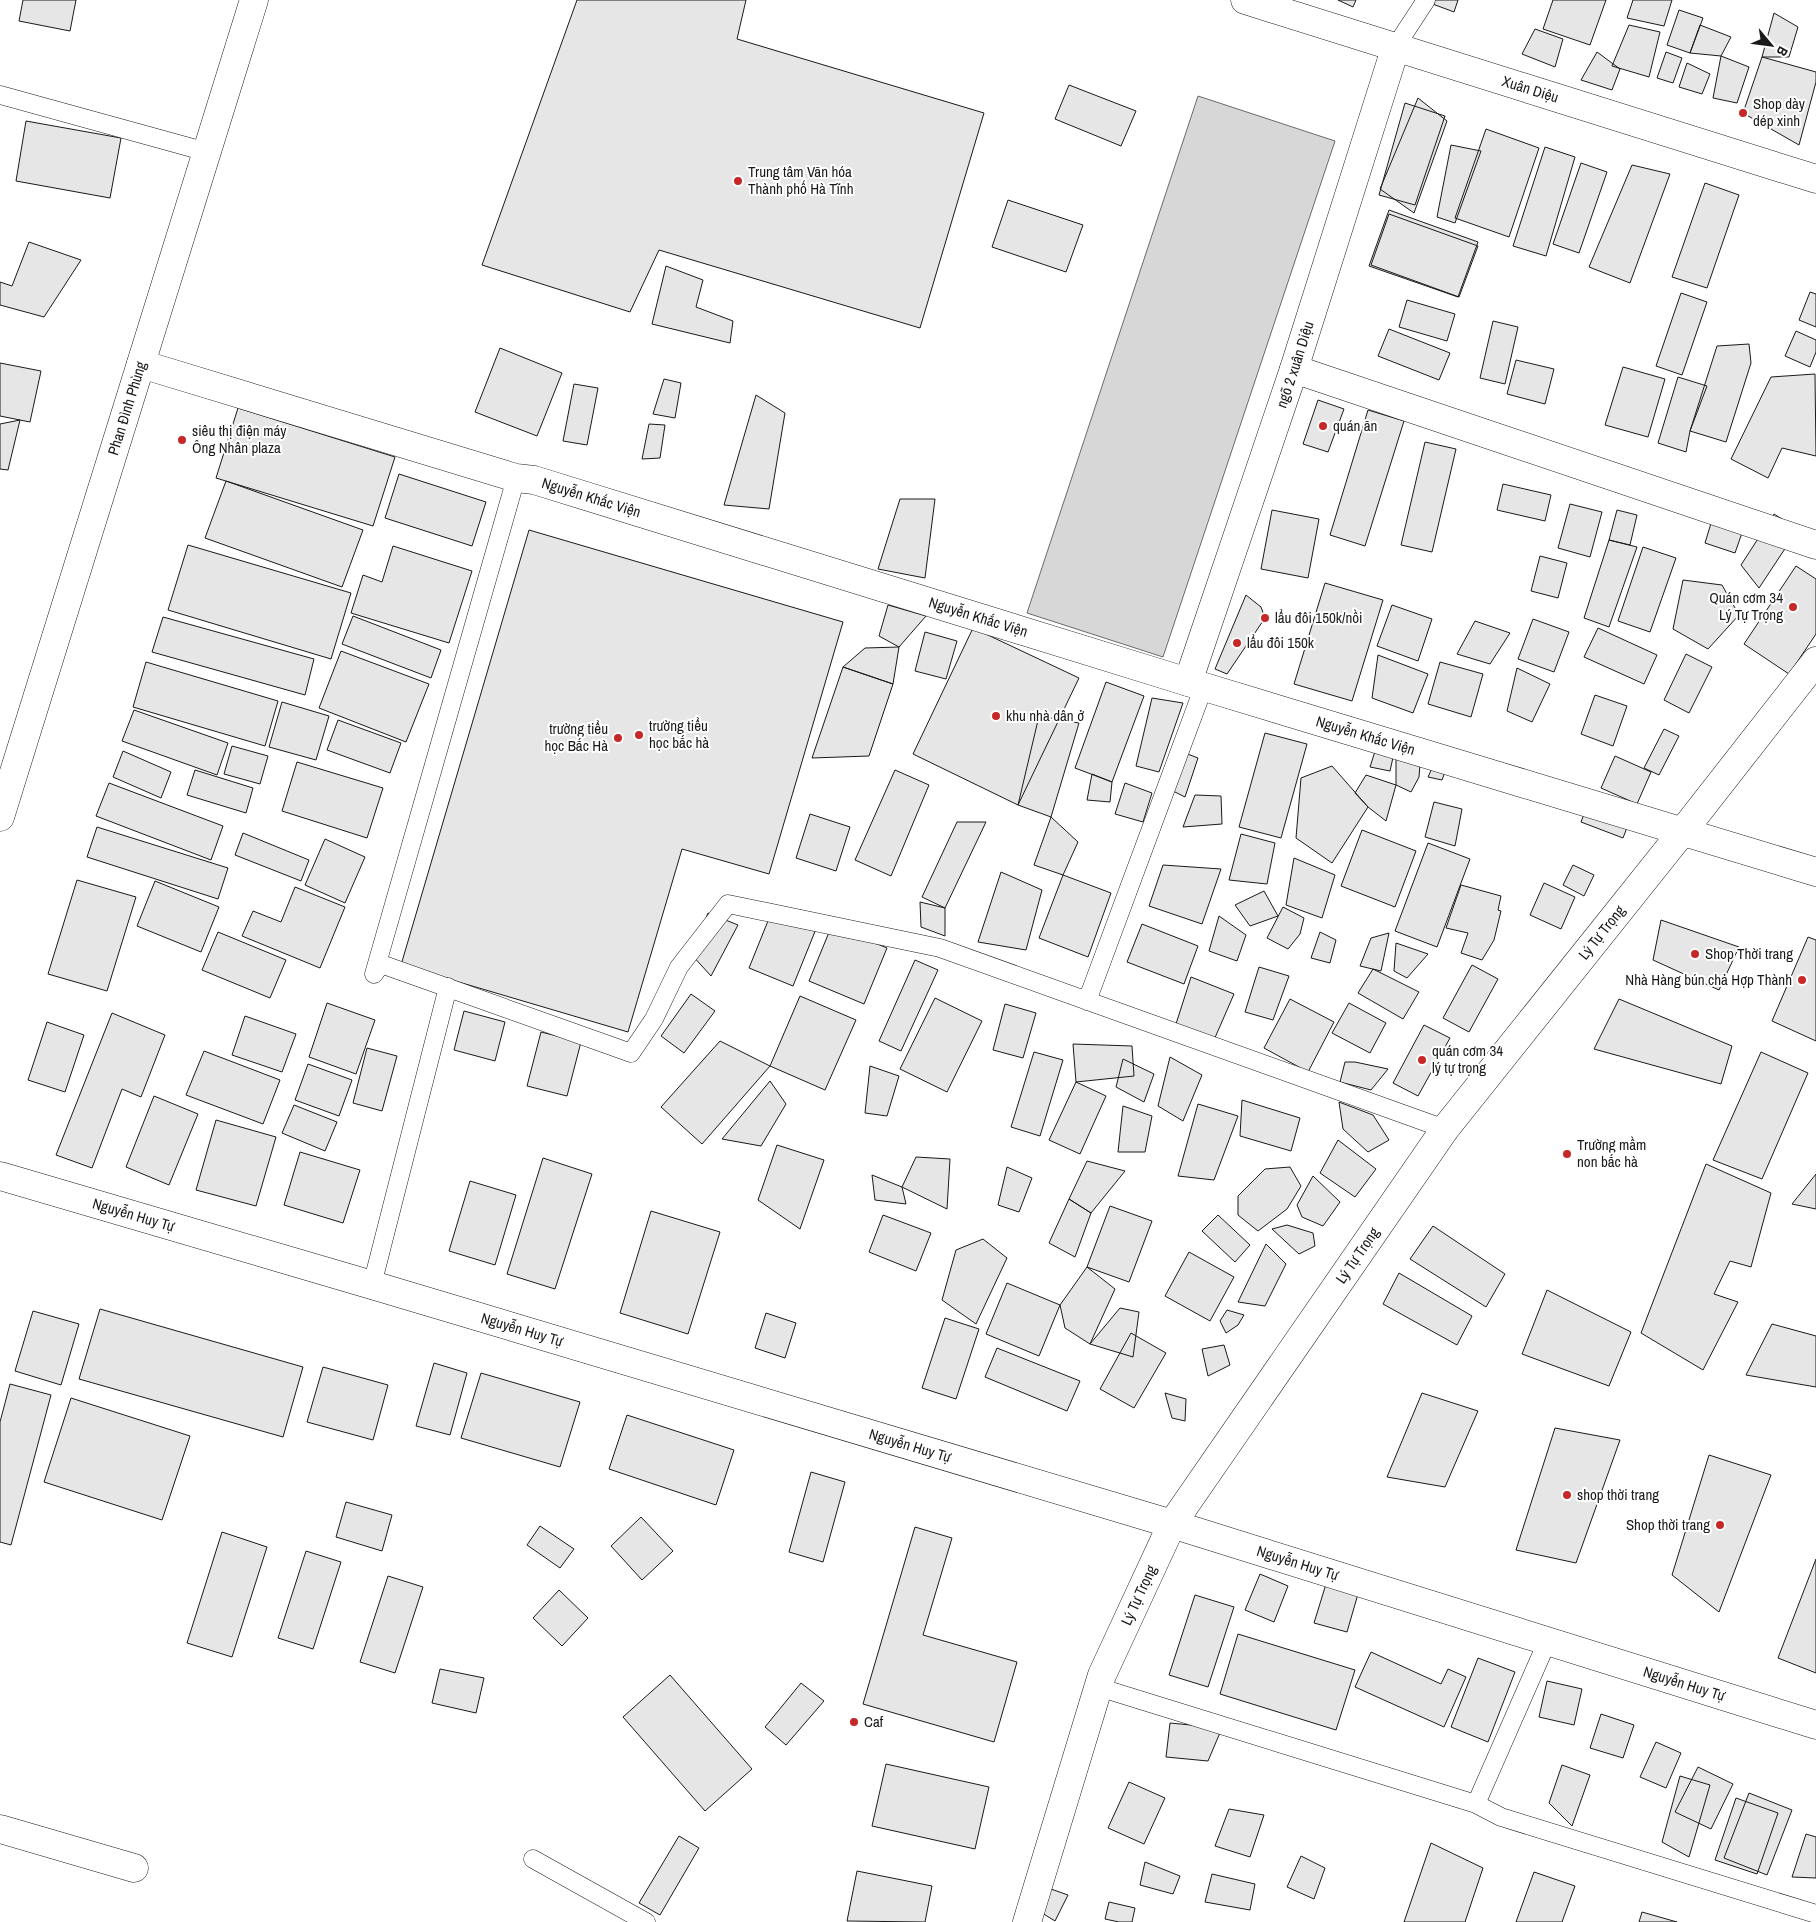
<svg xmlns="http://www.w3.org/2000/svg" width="1816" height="1922" viewBox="0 0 1816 1922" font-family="'Archivo Narrow',sans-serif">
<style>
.water{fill:#d7d7d7;stroke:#6a6a6a}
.building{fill:#e6e6e6;stroke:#1a1a1a}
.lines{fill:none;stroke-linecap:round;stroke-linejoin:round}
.service-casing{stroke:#1a1a1a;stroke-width:19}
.minor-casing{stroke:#1a1a1a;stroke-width:29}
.tertiary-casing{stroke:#1a1a1a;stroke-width:29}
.secondary-casing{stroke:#1a1a1a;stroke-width:29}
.service{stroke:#fff;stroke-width:18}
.minor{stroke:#fff;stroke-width:28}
.tertiary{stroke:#fff;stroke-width:28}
.secondary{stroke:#fff;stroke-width:28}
.poi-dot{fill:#c62828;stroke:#fff;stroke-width:2}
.labels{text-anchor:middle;stroke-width:4;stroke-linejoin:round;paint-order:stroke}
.street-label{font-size:15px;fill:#1a1a1a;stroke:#fff}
.poi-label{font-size:15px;fill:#1a1a1a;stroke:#fff;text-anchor:start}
</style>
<rect width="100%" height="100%" fill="#fff"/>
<path class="water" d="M1198,96L1335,141L1163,657L1027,613Z"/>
<path class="building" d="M23,0H76L70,31L19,21Z
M577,0H746L737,39L984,113L920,328L659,250L630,312L482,265Z
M1338,0H1356L1353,7Z
M1422,0H1458L1454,12Z
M1553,0H1606L1590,45L1543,29Z
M1633,0H1672L1664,26L1627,18Z
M1679,10L1703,18L1690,53L1667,45Z
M1774,13L1798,27L1789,57H1762Z
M1629,25L1660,32L1649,77L1612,66Z
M1700,25L1731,37L1721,56L1690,53Z
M1535,29L1563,39L1555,67L1522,54Z
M1597,52L1620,69L1612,90L1581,80Z
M1666,52L1682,58L1673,83L1657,78Z
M1721,56L1749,67L1737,103L1713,98Z
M1762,57L1816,72V82L1799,145L1743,113Z
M1687,63L1710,74L1702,94L1679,87Z
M1069,85L1136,111L1121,146L1055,119Z
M1418,98L1447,121L1414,213L1380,189Z
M1405,103L1445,116L1415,205L1379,195Z
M26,121L121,138L110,198L16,181Z
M1486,129L1539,148L1509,237L1455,218Z
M1451,145L1481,151L1455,223L1437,217Z
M1545,147L1575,157L1546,256L1513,246Z
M1581,163L1607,172L1579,253L1553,244Z
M1632,165L1670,174L1630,283L1589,267Z
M1705,183L1739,195L1707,288L1672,277Z
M1008,200L1083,225L1066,272L992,247Z
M1389,210L1478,242L1458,297L1369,266Z
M1389,214L1478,246L1459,297L1371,265Z
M29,242L81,260L44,317L0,305V282L12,286Z
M666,266L703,280L696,307L733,321L730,343L652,324Z
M1810,292L1816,294V327L1799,320Z
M1681,293L1707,302L1682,375L1656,366Z
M1407,300L1455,314L1447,341L1399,327Z
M1493,321L1518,327L1505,384L1480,378Z
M1389,329L1450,353L1439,380L1378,356Z
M1796,331L1816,340V352L1810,367L1785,356Z
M1749,344L1751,363L1726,442L1690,431L1717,346Z
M500,348L562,373L537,436L475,412Z
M1516,360L1554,369L1545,404L1507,394Z
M0,363L41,371L30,422L0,416Z
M1623,367L1665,379L1648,437L1605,425Z
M1815,374L1816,456L1782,448L1768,478L1731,459L1771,377Z
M1678,377L1707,386L1690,431L1686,452L1658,443Z
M664,379L681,383L675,418L653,414Z
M574,384L598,388L587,445L563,441Z
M756,395L785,413L769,509L724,505Z
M1318,400L1344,409L1328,452L1303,444Z
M238,408L395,457L373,526L216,478Z
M1368,410L1404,421L1365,546L1330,535Z
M20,420L8,470L0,469V424Z
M649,424L665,425L660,458L642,459Z
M1425,442L1456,449L1432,552L1401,545Z
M399,474L486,502L472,546L385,518Z
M226,481L363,530L342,587L205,538Z
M1503,484L1551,495L1545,521L1497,510Z
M900,499H935L925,578L878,569Z
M1570,504L1602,512L1590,557L1558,548Z
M1272,510L1319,519L1308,578L1261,569Z
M1617,510L1637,515L1630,545L1609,540Z
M1774,514L1798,529L1759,588L1741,565Z
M1712,520L1743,530L1735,553L1705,543Z
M529,530L843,622L769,874L682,849L628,1032L401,965Z
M1609,540L1637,547L1609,627L1584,618Z
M188,545L351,593L331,659L168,610Z
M393,546L472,571L449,643L351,613L363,575L382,582Z
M1643,547L1676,558L1650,632L1618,621Z
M1540,556L1567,563L1558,598L1531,591Z
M1796,566L1816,579V634L1789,674L1744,644Z
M1683,580L1722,585L1739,615L1708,649L1673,629Z
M1325,583L1383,600L1352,701L1294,684Z
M1246,595L1261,607L1265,618L1227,674L1215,669Z
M888,605L926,616L899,647L879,636Z
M1392,605L1432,619L1418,661L1377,646Z
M353,616L441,650L431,678L342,644Z
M163,617L314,659L305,695L152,652Z
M1533,619L1569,632L1554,672L1518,659Z
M1475,621L1510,633L1490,664L1457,654Z
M973,628L1079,678L1018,805L913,754Z
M1598,628L1657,655L1644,684L1584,657Z
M925,632L957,641L946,679L915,671Z
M899,647L893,684L843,667L865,648Z
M341,651L429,684L406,742L319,708Z
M1686,654L1712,667L1689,713L1664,700Z
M1378,655L1428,674L1413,713L1372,698Z
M146,662L278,701L265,746L133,707Z
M1440,662L1483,674L1471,717L1428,704Z
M843,667L893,684L869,756L812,758Z
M1517,668L1550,684L1532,722L1507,711Z
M1106,682L1144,696L1112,782L1075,768Z
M1595,695L1627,706L1613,746L1581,734Z
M1152,698L1183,703L1159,772L1136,766Z
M282,702L329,716L316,760L269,747Z
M134,710L228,743L217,775L122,741Z
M1039,716L1079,723L1051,817L1018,805Z
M338,720L401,743L390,773L327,750Z
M1664,729L1679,736L1659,775L1644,768Z
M1265,733L1307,744L1281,838L1239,827Z
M1377,745L1394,753L1390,771L1370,767Z
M232,746L268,756L260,784L224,774Z
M123,751L171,772L161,798L113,777Z
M1185,753L1198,758L1185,797L1171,790Z
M1396,756L1420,764L1419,777L1411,792L1396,785Z
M1615,756L1651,772L1637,804L1601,788Z
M297,762L383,788L367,838L282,811Z
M1332,766L1368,807L1332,863L1296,838L1301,778Z
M1433,766L1445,772L1442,780L1428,777Z
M195,770L253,788L246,813L187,795Z
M895,770L929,785L891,876L855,860Z
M1092,774L1112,782L1110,802L1087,800Z
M1366,775L1396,785L1386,821L1368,807L1355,793Z
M109,783L223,826L211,860L96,816Z
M1125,783L1152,793L1143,822L1115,814Z
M1195,795L1221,796L1222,824L1183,827Z
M1434,802L1462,809L1455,846L1425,837Z
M1588,804L1630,820L1623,838L1581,822Z
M810,814L850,827L836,871L796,858Z
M1051,817L1078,842L1063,875L1034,865Z
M957,822H986L945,908L922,897Z
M97,827L228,868L218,899L87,857Z
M1362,830L1416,851L1395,907L1341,886Z
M243,833L309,860L301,881L235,855Z
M1241,834L1275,843L1267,884L1229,880Z
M325,839L365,857L345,903L305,885Z
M1428,843L1470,859L1437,947L1395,931Z
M1294,858L1335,875L1322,918L1286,905Z
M1163,865L1221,869L1202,924L1149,906Z
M1573,865L1594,875L1584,896L1563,885Z
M1001,872L1042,890L1026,950L978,942Z
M1063,875L1111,893L1088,957L1039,938Z
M77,880L136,897L107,991L48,974Z
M155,881L219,907L201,952L137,926Z
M1544,883L1575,897L1561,929L1530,915Z
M1461,885L1501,896L1498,910L1501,911L1494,940L1482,960L1461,953L1468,933L1446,928Z
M295,887L345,907L320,968L242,936L253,911L281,922Z
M1264,891L1278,916L1250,926L1235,905Z
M920,902L945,908V936L921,927Z
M774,906L818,924L793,986L749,968Z
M1283,907L1304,918L1300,934L1288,949L1267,938Z
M708,913L738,925L711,976L691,954Z
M1219,916L1246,935L1237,961L1209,951Z
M1661,920L1739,947L1719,990L1653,960Z
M1142,924L1198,946L1184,984L1127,962Z
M832,925L887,948L864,1004L809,981Z
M218,932L286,960L270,998L202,970Z
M1320,932L1336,940L1330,963L1311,958Z
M1389,933L1381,971L1360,966L1371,938Z
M1808,937L1816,940V1041L1772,1021Z
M1396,943L1428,954L1407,978L1394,971Z
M915,960L938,970L901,1051L879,1041Z
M1472,965L1498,979L1469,1032L1443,1018Z
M1259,967L1289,976L1273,1020L1245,1012Z
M1373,969L1419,992L1403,1019L1358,993Z
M1191,977L1234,994L1214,1040L1176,1024Z
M691,994L715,1011L684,1053L661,1036Z
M800,996L856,1020L825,1090L770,1066Z
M935,998L982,1021L947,1092L900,1069Z
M1290,999L1334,1022L1308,1072L1264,1048Z
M1619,999L1732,1046L1721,1084L1594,1049Z
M327,1003L375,1020L356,1074L309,1057Z
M1349,1003L1386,1023L1370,1053L1332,1033Z
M1005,1004L1036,1013L1023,1058L993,1050Z
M464,1011L505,1022L495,1061L454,1050Z
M112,1013L165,1035L141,1097L122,1089L92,1168L56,1155Z
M245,1016L296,1034L282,1072L232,1055Z
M47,1022L84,1035L65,1092L28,1080Z
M1424,1025L1450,1038L1418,1096L1393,1083Z
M541,1032L581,1042L567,1096L527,1086Z
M720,1041L770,1066L702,1144L661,1107Z
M1073,1044L1132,1046L1134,1076L1076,1082Z
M367,1048L397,1056L382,1111L353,1103Z
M204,1051L280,1080L263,1124L186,1095Z
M1034,1052L1063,1060L1040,1136L1011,1127Z
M1761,1052L1808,1073L1762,1179L1713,1160Z
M1170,1057L1202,1075L1183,1121L1158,1106Z
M1123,1059L1154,1074L1144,1102L1116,1087Z
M1345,1062H1355L1388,1069L1371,1090L1340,1082Z
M308,1064L352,1080L339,1116L295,1100Z
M870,1066L899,1076L887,1116L865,1113Z
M770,1081L786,1104L761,1146L722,1139Z
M1076,1082L1106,1096L1080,1154L1049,1140Z
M154,1096L198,1114L169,1185L126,1167Z
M1242,1100L1300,1118L1291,1151L1240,1136Z
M1339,1102L1373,1115L1389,1140L1368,1152L1343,1129Z
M1198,1104L1238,1116L1214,1180L1178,1176Z
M294,1105L337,1122L325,1151L282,1133Z
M1123,1106L1152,1116L1145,1152H1118Z
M216,1120L276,1137L256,1206L196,1190Z
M1338,1140L1376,1169L1355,1197L1320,1173Z
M777,1145L824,1160L800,1229L758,1200Z
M300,1152L360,1170L343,1223L284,1205Z
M916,1157L950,1159L947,1209L902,1187Z
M543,1158L592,1174L555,1289L507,1274Z
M1087,1161L1125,1171L1091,1213L1069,1199Z
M1706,1164L1771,1193L1751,1267L1730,1261L1714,1294L1738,1302L1703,1370L1641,1333Z
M1007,1167L1032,1178L1019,1212L998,1205Z
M1290,1167L1301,1186L1287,1209L1258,1231L1238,1215V1196L1265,1169Z
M1816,1174V1209L1792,1204Z
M872,1175L902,1187L906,1204L875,1200Z
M1313,1176L1340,1202L1323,1226L1302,1217L1297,1205Z
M470,1181L516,1195L495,1265L449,1251Z
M1069,1199L1091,1213L1075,1257L1049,1243Z
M1110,1206L1152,1221L1129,1282L1087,1267Z
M651,1211L720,1232L688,1334L620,1313Z
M883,1215L931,1233L916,1271L869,1252Z
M1218,1215L1250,1245L1235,1262L1202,1231Z
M1287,1225L1313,1233L1315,1246L1299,1254L1272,1229Z
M1433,1226L1505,1274L1486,1307L1410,1259Z
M983,1239L1007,1258L976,1324L942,1300L956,1250Z
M1266,1244L1286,1264L1265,1306L1238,1302Z
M1189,1252L1234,1277L1210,1321L1165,1296Z
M1087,1267L1115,1289L1090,1344L1065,1328L1060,1305Z
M1399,1273L1472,1316L1457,1345L1383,1304Z
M1007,1283L1060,1305L1039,1356L986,1334Z
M1547,1290L1631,1332L1609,1386L1522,1354Z
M1120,1308L1139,1312L1133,1357L1090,1344Z
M100,1309L303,1367L283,1437L79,1379Z
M1227,1310L1244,1315L1238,1325L1226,1333L1220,1321Z
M33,1311L79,1324L61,1385L15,1371Z
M766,1313L796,1323L785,1358L755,1348Z
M945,1318L979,1329L956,1399L922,1388Z
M1772,1324L1816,1336V1387L1746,1375Z
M1131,1333L1166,1353L1134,1408L1100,1389Z
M1224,1345L1230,1365L1208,1376L1202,1349Z
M997,1348L1080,1381L1067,1411L985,1377Z
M434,1363L467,1373L450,1435L416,1426Z
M323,1367L388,1385L373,1440L307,1422Z
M481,1373L580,1402L560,1467L461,1438Z
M10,1384L51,1395L11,1545L0,1542V1422Z
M1165,1393L1186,1399L1185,1421L1172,1418Z
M1422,1393L1478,1411L1445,1487L1387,1477Z
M71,1398L190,1436L162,1520L44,1482Z
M627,1415L734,1450L716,1505L609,1469Z
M1555,1428L1620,1440L1576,1563L1516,1550Z
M1709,1455L1771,1475L1719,1612L1672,1575Z
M811,1472L845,1482L823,1562L789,1552Z
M346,1502L392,1515L382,1551L336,1537Z
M641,1517L673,1551L642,1580L611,1546Z
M540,1526L574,1549L560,1568L527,1545Z
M915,1527L952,1538L923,1635L1017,1662L994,1742L863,1704Z
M222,1532L267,1547L232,1657L187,1643Z
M306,1551L341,1562L313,1649L278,1638Z
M1816,1559V1673L1778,1658Z
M1260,1574L1288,1586L1274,1622L1245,1610Z
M388,1576L423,1587L395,1673L360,1662Z
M1326,1584L1358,1594L1347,1632L1314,1623Z
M559,1590L588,1618L562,1646L533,1618Z
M1195,1595L1234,1607L1208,1687L1169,1675Z
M1238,1634L1355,1670L1336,1730L1220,1694Z
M1371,1652L1441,1684L1448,1669L1466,1677L1444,1727L1355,1687Z
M1478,1658L1515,1672L1488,1742L1451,1727Z
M440,1669L484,1678L476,1713L432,1703Z
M670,1675L752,1769L705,1811L623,1717Z
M1547,1681L1582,1689L1574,1725L1539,1717Z
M801,1683L824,1701L786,1745L765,1727Z
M1601,1714L1634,1725L1623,1758L1590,1748Z
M1170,1723L1222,1728L1208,1761L1166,1757Z
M1656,1742L1681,1753L1666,1788L1640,1777Z
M886,1764L989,1787L975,1849L872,1826Z
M1562,1765L1590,1775L1572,1826L1549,1803Z
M1698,1767L1733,1784L1711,1829L1675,1812Z
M1680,1776L1710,1785L1689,1857L1662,1842Z
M1129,1782L1165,1798L1144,1844L1108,1828Z
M1749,1793L1792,1810L1767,1875L1724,1858Z
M1736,1798L1778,1813L1757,1874L1715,1860Z
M1229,1809L1264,1815L1250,1857L1215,1846Z
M1806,1834L1816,1837V1878L1792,1877Z
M679,1836L699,1848L660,1915L639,1903Z
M1431,1843L1483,1868L1465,1922H1404Z
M1301,1856L1325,1868L1314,1899L1287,1887Z
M1145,1862L1180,1876L1173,1894L1140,1885Z
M857,1871L932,1886L925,1922L847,1921Z
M1534,1872L1575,1886L1562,1922H1516Z
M1212,1874L1255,1884L1250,1910L1205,1902Z
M1051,1889L1068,1895L1055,1921L1042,1913Z
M1109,1902L1135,1908L1132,1922H1119L1105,1919Z
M1642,1912L1677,1922H1639Z"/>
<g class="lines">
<g class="service-casing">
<path id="service" d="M1396,46L1426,0
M0,95L207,152
M374,974L381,964L631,1053L654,1019L679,967L728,904L940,948L1445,1129
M374,974L516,478
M1087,1001L1204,686
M372,1285L448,987
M1547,1642L1476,1804L1501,1817L1816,1914
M1098,1687L1476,1804
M533,1859L646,1922"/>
</g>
<g class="minor-casing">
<g id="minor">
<path id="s1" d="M141,364L516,478L534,480L1188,682L1816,872"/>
<path d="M1294,369L1816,545"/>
<path id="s2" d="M1188,682L1294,369L1396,46"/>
<path id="s3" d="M0,1176L372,1285L1172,1524L1816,1725"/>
<path d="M0,1829L134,1868"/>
</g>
</g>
<g class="tertiary-casing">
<g id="tertiary">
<path id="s4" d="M1245,0L1816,179"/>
<path id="s5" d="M1027,1922L1102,1675L1172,1524L1445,1129L1683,831L1816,661"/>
</g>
</g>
<g class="secondary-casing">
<g id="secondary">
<path id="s6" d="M0,817L254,0"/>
</g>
</g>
<use href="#service" class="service"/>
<use href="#minor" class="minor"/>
<use href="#tertiary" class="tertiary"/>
<use href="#secondary" class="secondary"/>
</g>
<g class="poi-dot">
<circle cx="1743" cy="113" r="5"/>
<circle cx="738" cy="181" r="5"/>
<circle cx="1323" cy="426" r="5"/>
<circle cx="182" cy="440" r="5"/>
<circle cx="1793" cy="607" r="5"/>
<circle cx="1265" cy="618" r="5"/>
<circle cx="1237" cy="643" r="5"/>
<circle cx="996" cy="716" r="5"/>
<circle cx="639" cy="735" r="5"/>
<circle cx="618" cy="738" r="5"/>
<circle cx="1695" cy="954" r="5"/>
<circle cx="1802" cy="980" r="5"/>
<circle cx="1422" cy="1060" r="5"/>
<circle cx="1567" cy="1154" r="5"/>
<circle cx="1567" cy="1495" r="5"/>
<circle cx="1720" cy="1525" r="5"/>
<circle cx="854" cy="1722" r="5"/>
</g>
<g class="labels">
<g class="street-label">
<text dy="5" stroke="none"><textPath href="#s4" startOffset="299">Xuân Diệu</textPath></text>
<text dy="5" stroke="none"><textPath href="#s2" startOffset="335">ngõ 2 xuân Diệu</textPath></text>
<text dy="5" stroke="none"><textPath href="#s6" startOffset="428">Phan Đình Phùng</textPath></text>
<text dy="5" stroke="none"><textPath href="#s1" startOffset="470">Nguyễn Khắc Viện</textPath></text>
<text dy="5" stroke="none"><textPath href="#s1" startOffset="875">Nguyễn Khắc Viện</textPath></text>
<text dy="5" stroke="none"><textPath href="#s1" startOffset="1280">Nguyễn Khắc Viện</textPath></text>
<text dy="5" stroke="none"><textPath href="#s5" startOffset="1156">Lý Tự Trọng</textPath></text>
<text dy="5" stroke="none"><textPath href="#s3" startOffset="139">Nguyễn Huy Tự</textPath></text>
<text dy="5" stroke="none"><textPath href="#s5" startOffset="751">Lý Tự Trọng</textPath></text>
<text dy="5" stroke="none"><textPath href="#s3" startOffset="544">Nguyễn Huy Tự</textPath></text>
<text dy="5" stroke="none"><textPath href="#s3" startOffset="949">Nguyễn Huy Tự</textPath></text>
<text dy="5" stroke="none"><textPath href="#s3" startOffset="1354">Nguyễn Huy Tự</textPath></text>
<text dy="5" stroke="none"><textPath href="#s5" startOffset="346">Lý Tự Trọng</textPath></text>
<text dy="5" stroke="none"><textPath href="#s3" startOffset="1759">Nguyễn Huy Tự</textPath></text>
</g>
<g class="poi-label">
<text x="1753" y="109">Shop dày<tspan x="1753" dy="17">dép xinh</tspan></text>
<text x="748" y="177">Trung tâm Văn hóa<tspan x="748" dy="17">Thành phố Hà Tĩnh</tspan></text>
<text x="1333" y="431">quán ăn</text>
<text x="192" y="436">siêu thị điện máy<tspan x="192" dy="17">Ông Nhân plaza</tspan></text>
<text x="1783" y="603" text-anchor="end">Quán cơm 34<tspan x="1783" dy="17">Lý Tự Trọng</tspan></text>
<text x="1275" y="623">lẩu đôi 150k/nồi</text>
<text x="1247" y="648">lẩu đôi 150k</text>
<text x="1006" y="721">khu nhà dân ở</text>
<text x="649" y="731">trường tiểu<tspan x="649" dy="17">học bắc hà</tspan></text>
<text x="608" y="734" text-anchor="end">trường tiểu<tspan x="608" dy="17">học Bắc Hà</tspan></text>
<text x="1705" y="959">Shop Thời trang</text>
<text x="1792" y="985" text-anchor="end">Nhà Hàng bún chả Hợp Thành</text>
<text x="1432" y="1056">quán cơm 34<tspan x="1432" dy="17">lý tự trọng</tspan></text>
<text x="1577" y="1150">Trường mầm<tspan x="1577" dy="17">non bắc hà</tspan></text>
<text x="1577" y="1500">shop thời trang</text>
<text x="1710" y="1530" text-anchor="end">Shop thời trang</text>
<text x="864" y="1727">Caf</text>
</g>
</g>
<g transform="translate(1771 45) rotate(119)" stroke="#ffffff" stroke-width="4" paint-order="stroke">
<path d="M0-4L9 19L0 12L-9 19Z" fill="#1a1a1a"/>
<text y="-8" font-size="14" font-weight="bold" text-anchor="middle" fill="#1a1a1a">B</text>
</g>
</svg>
